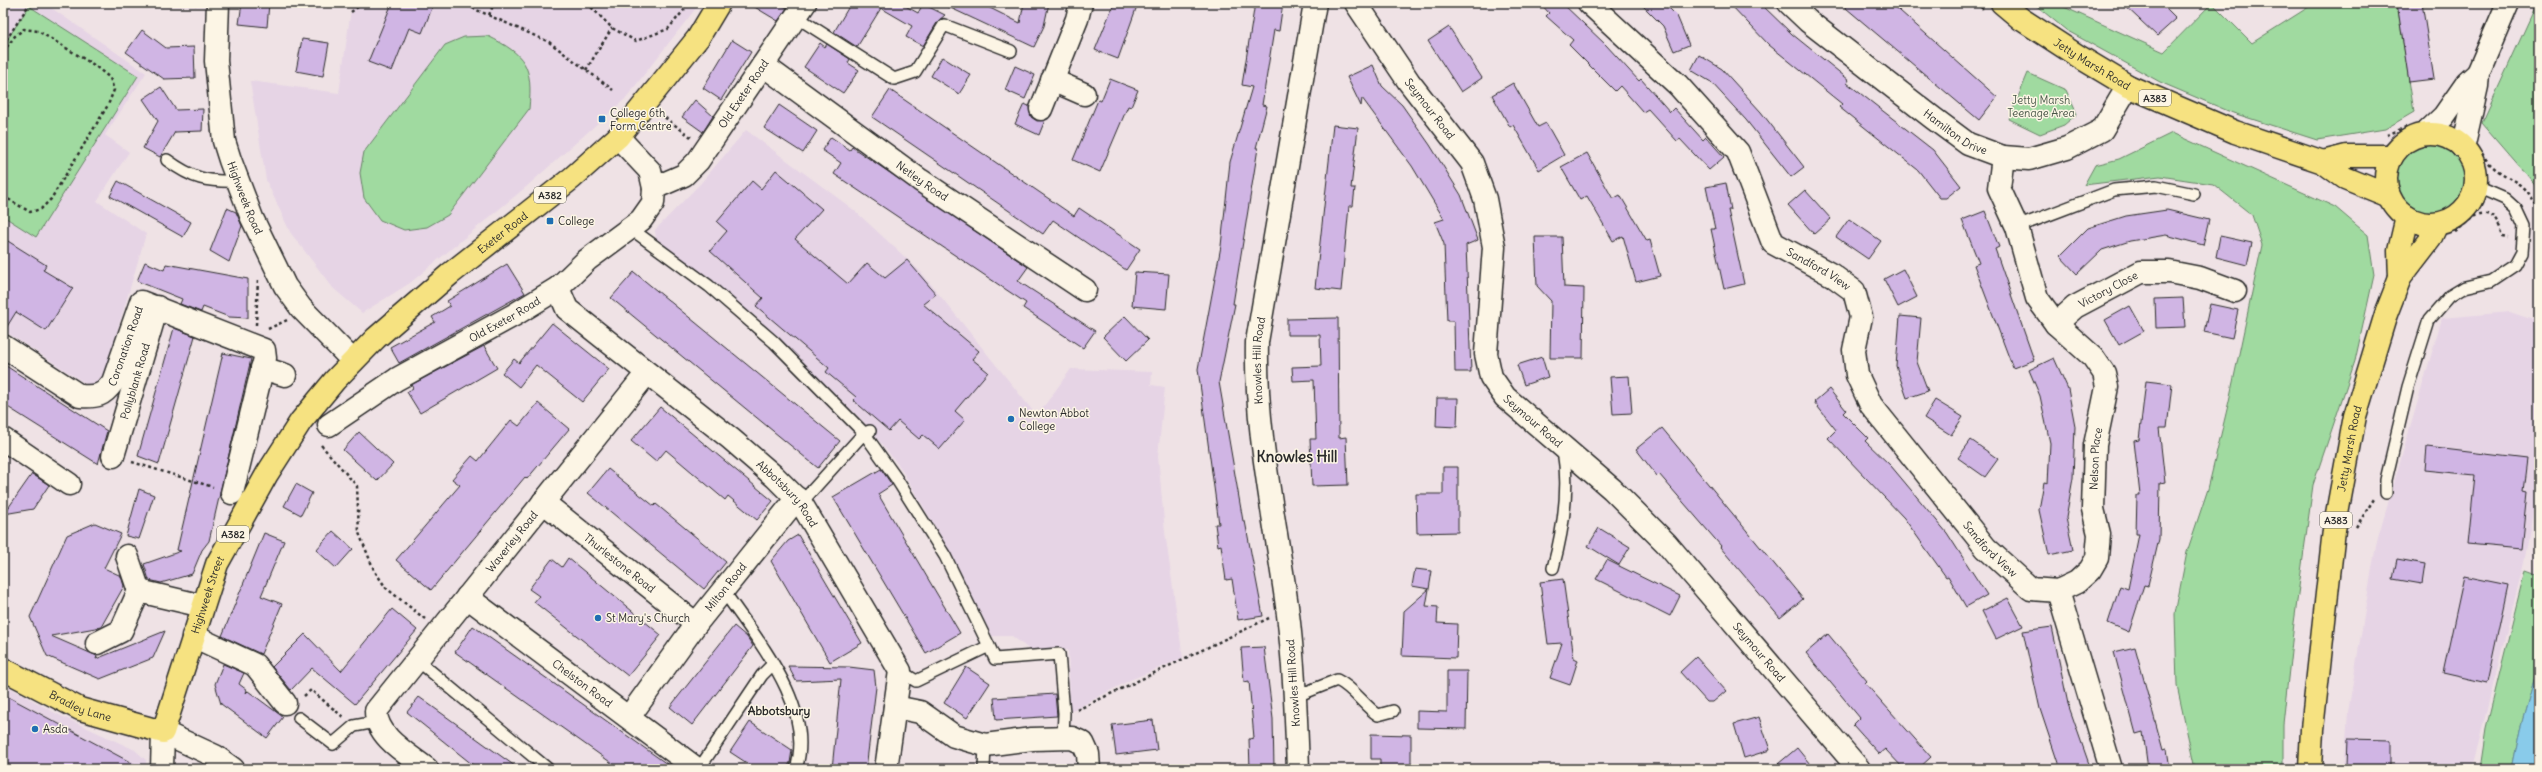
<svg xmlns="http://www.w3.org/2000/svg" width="2542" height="772" viewBox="0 0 2542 772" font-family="Delius,sans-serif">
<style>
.built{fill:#e6d4e5}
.green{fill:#a0daa0;stroke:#668266}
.water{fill:#89cbea;stroke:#638b9e}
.building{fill:#d0b5e4;stroke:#2b2b2b}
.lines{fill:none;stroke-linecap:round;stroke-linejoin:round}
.lane-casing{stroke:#2b2b2b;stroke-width:14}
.street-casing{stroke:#2b2b2b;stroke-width:25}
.secondary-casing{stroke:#2b2b2b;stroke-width:25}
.primary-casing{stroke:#2b2b2b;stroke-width:25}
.path{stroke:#2b2b2b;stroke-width:2.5;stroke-dasharray:3 3;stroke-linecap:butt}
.lane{stroke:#fcf5e5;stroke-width:11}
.street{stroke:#fcf5e5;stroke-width:22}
.secondary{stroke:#fcf5e5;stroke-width:22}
.primary{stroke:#f6e281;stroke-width:22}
.poi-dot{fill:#1f6fb2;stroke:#fcf5e5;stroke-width:1.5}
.labels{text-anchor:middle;stroke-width:3;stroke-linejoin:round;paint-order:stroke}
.shield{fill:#fcf5e5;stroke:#6a6863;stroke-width:1}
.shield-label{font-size:10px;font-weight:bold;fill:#2b2b2b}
.street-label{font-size:11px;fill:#2b2b2b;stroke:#fcf5e5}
.park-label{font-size:11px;fill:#485748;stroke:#fcf5e5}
.poi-label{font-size:11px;fill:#2b2b2b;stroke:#fcf5e5;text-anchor:start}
.neighbourhood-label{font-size:12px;font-weight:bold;fill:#2b2b2b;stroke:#fcf5e5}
.district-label{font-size:15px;font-weight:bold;fill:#2b2b2b;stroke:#fcf5e5}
</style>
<rect width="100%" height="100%" fill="#efe2e5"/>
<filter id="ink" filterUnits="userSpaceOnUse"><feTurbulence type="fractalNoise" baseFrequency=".025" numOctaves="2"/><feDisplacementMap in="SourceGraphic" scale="8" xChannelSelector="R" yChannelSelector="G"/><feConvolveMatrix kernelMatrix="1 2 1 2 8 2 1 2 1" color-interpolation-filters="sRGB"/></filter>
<g filter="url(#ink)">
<path class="built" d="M3,3H44L146,73L105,135L129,152L97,201L146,234L102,383L88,385L3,330Z
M352,3H700L625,99L526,187L410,283L362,313L333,288L290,232L266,180L250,81L339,93Z
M746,130L854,210L921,272L1037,416L1071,369L1152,372L1151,385L1165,387L1158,456L1165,532L1183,658L1130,680L1068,713L1070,702L1068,650H1030L1012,636H992L952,555L900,467L864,422L755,316L656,239L655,230L700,184Z
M2510,312L2539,322V479L2524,562L2472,769H2344L2348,712L2376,545L2442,318Z
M3,684L57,714L135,750L146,760V769H3Z"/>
<path class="green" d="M2033,3H2055L2164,52L2212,3L2252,43L2315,3H2397L2414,112L2385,129L2317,140L2233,113L2160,82L2066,30Z
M2537,3H2539V189L2482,123Z
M29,6L138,76L36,237L3,216V46Z
M488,36C526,55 533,66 529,109L448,215L427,227L404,230L380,220L364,198L360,173L364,152L445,45L464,37Z
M2028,73L2066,90L2077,114L2064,125L2040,134L2009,119Z
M2172,133L2335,207L2368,235L2374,275L2355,361L2313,485L2294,623L2283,724V769H2195L2177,686L2175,614L2187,552L2208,489L2229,401L2262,245L2252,215L2213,184L2160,176L2084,185L2095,165L2119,159Z
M2395 180a35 35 0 1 1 70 0a35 35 0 1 1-70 0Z
M2525,570L2539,575V663L2520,729L2512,769H2480L2486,729Z"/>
<path class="water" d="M2539,663V769H2512L2520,729Z"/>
<path class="building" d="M242,3H269L267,27L239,24Z
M392,3H434L422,33L409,28L392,71L368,62Z
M748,3H778L787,8L778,21Z
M851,3H900L918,13L923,4L945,15L938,21L923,46L906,37L912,26L881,8L857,47L834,32Z
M940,3H980L1020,23L1024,3H1049L1044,26L1034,47Z
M1114,3H1138L1118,59L1095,50Z
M1255,3H1283L1279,31L1274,30L1262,105L1267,106L1256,148H1258L1233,304H1235L1219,382L1243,521H1245L1263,616L1238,620L1232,579L1226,580L1221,545L1218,546L1215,524H1219L1198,369L1221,246L1230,162L1252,87L1242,85Z
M1540,3H1562L1606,45L1639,81L1641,79L1670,112L1674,108L1703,140L1706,137L1724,157L1709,170L1680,139L1677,141L1648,109L1643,112L1620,86L1615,91L1569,45L1573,40L1546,16L1549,13Z
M1640,3H1664L1677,16L1689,45L1674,51L1663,26Z
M1729,3H1760L1792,34L1849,80L1847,83L1933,150L1961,186L1946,198H1940L1918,170L1839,107L1842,104L1769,45Z
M1840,3H1891L1997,97L1979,120Z
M2122,3H2160L2176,19L2157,36Z
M2397,3H2422L2434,79L2409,82Z
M1449,27L1482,78L1461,92L1428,41Z
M142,30L166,48L194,47L195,78L164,79L126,52Z
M302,39L329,43L323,76L296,71Z
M732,40L751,52L721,100L703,88Z
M820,43L825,47L827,44L850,59L848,63L859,70L843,93L804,67Z
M1699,55L1722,69L1761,112L1804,167L1791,177L1746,120L1711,82L1691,70Z
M942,57L971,75L959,94L931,76Z
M1373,65L1382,86L1402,105L1430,145L1461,195L1478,240L1466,245L1471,372H1455L1454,321H1447L1444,244L1435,222L1444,219L1412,166L1362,98L1361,106L1347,77Z
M1015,66L1035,75L1025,99L1005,90Z
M1110,79L1138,90L1131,107L1128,106L1100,172L1073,160L1098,100L1101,101Z
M1513,83L1538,127L1546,123L1564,155L1539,170L1513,125L1510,127L1492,95Z
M161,87L176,110L203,109L202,131L175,132L160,157L143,148L158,121L143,99Z
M890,90L1074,216L1079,208L1140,249L1126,270L1053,220L1043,234L872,117Z
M695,100L713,116L703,132L682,117Z
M1024,104L1029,106L1031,117L1037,121L1045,120L1039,135L1015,124Z
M779,105L817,131L803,153L764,128Z
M1333,125L1358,128L1351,188H1355L1353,206H1349L1341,291L1315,288Z
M831,137L850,150L852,147L1028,267L1018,281L1095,331L1083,348L1023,308L1026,303L834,174L841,163L822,150Z
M1587,153L1613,199L1620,195L1647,241L1650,240L1660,276L1636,282L1623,236L1613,241L1587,196L1580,200L1561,167Z
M776,170L822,209L795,239L848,284L867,263L885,278L907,260L936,294L923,304L979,351L972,359L988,372L955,411L965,420L940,449L923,435L919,439L898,421L889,431L853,400L856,397L826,372L829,368L756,306L763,298L710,251L727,231L717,222L752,181L761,189Z
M118,181L191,222L183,237L110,196Z
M1726,183L1731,210H1728L1744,284L1724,289L1711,229H1715L1706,187Z
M1805,190L1831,219L1814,234L1788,205Z
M227,208L236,212L242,226L229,262L210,251Z
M2167,210L2209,220L2203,245L2166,235L2130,241L2102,250L2077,274L2060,256L2088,228L2126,216Z
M1985,211L1999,247L1995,249L2034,360L2013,368L1974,265L1979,263L1962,220Z
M1849,219L1881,241L1868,259L1836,237Z
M2220,236L2252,243L2247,265L2216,257Z
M1535,237H1562L1564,287L1584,288L1583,358H1550L1551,301L1537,286Z
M3,238L46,265L43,270L73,288L46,331L16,312L3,333Z
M145,262L164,270L166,264L248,279V318L229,317L203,307L201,312L180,304L182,299L137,281Z
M507,264L525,293L399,363L390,347L435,322L432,317L450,306L447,301Z
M1903,269L1917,297L1898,307L1884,279Z
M634,272L840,441L818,468L611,298Z
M1135,272L1169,274L1166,309L1132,306Z
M2183,298L2185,327L2156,328L2155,299Z
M2210,304L2238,310L2232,338L2204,332Z
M2130,306L2144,331L2119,345L2105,320Z
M1125,316L1148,340L1126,361L1103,337Z
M1900,316L1921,318L1917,362L1928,391L1907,398L1896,366Z
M1338,318L1339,438L1346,437L1348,485L1312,486L1310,439H1316L1314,380L1293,381L1292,367L1321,366L1320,335H1287V319Z
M552,323L609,369L582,402L536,365L519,387L502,373L514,359L519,363Z
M174,328L195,336L159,464L138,456Z
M484,346L497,368L420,413L407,392L413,388L411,385Z
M223,353L251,359L209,541L202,550L192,574L161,583L149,580L144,564L181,551L177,550Z
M1542,357L1548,377L1524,385L1517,365Z
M2054,358L2068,389L2075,426L2073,478L2066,518L2073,550L2049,555L2039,510L2044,482L2048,483L2050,443L2040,396L2029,370Z
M3,364L107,431L98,464L3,404Z
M1629,376L1632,413L1613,414L1610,377Z
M2146,381L2172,384L2167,428H2159L2165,482L2160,483L2159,539L2148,586L2144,585L2129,632L2108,623L2120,586L2128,589L2139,534H2136L2137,495H2140L2134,441L2139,440Z
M1829,389L1846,410L1843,413L1868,438L1865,441L1891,466L1947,533L1987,595L1966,607L1948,576L1946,577L1904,518L1828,438L1836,430L1814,402Z
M1437,398H1458L1457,427L1436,426Z
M1935,400L1963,417L1951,435L1924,418Z
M538,403L569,429L527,479L525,477L431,590L396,560L460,485L452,479L472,456L478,461L511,420L519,426Z
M660,407L773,501L757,520L728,496L725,500L666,450L656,462L631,441Z
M1662,428L1803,599L1780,618L1720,547L1721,546L1659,474L1657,476L1636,449Z
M359,432L393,464L377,481L343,450Z
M1971,440L1998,459L1985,477L1958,458Z
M2427,447L2527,459L2523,491L2527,492L2521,549L2468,544L2475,475L2425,470Z
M1443,467H1458V532L1417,533L1416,494H1443Z
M608,469L654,506L656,504L726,562L704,589L588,493Z
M881,469L892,485L878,494L960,633L926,653L833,497Z
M32,474L49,485L33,509L4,514Z
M296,484L312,493L301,515L284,506Z
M139,489L154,495L139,539L126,536Z
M95,523L121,534L104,568L121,576L124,586L101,627L51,636L97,656L96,659L165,631L153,658L100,679L47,656L30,617L67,535Z
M1599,528L1630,547L1619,565L1588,546Z
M333,531L353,549L336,568L316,550Z
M264,533L284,541L261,596L282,604L261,654L222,636Z
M798,535L862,643L830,662L771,561L788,541Z
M568,558L661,635L628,676L534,602L539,596L529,589L552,559L562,567Z
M2397,559L2425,564L2422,584L2393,579Z
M1607,560L1680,596L1670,616L1596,579Z
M1415,569L1432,571L1429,589L1412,586Z
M2464,576L2508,585L2487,683L2443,673Z
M1563,579L1574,658L1578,660L1570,685L1550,678L1562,643L1548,644L1540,582Z
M1429,589L1426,606L1438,607L1437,623L1457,624L1456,658L1402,656L1404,611Z
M2008,598L2023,626L1996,639L1982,611Z
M392,609L417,630L355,704L312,668L291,690L272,667L305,634L341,671Z
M473,626L674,769H620L455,652Z
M734,626L747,637L753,646L692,725L670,707Z
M2052,627L2068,704L2089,764L2078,769H2060L2040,709L2023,631Z
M1828,634L1867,681L1865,683L1931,757L1918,769H1904L1885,749L1879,754L1853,725L1860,718L1806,653Z
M1264,647L1273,719L1274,769H1250L1249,739L1254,738L1249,681L1244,682L1241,648Z
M2135,647L2163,750L2167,749L2170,769H2148L2143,732L2136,734L2114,652Z
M1696,657L1726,691L1713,702H1707L1680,672Z
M223,664L244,673L239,684L247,690L246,693L248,691L283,717L267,738L221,704L215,684Z
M788,666L849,667L874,670L876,687L866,769H832L841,679L796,681Z
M966,667L990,683L967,718L944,703Z
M1447,671H1467L1466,729L1417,728V711L1447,712Z
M3,694L143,769H3Z
M1055,694L1057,716L996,720L994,698Z
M419,697L519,769H478L407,712Z
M1759,717L1770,750L1744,758L1734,724Z
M1153,720L1157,750L1116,755L1112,725Z
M750,722L792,750L790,763L786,769H756L730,752Z
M1371,734L1411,735V769H1380V759H1371Z
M2348,739L2390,740V766L2347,765Z
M1797,748L1814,769H1772Z"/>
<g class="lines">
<g class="lane-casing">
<path id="lane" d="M795,16L894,79L915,72L944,25L1011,51
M167,160C193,179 206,182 238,181
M2017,227L2114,190L2156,186L2194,194
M630,228L709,286L774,342L864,433L896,478L945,556L989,646L916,681L900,671
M2386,493V480L2408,387L2429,320L2450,296L2465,287L2491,281L2515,265L2522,252L2524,226L2516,209L2505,199L2475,186
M801,503L864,433L870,431
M1553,568C1563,531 1570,489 1563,450
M723,590C755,638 816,706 796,769
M989,646L995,659L1059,654L1064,713L1063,738
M416,659L548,769
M1294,697L1337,680C1354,688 1363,705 1378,715L1393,711
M299,718L333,744L354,726L376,722
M699,769L762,675L773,664
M984,769L985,745"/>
</g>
<g class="street-casing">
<g id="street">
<path id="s1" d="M218,3L216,61L224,141L230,160L252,218L285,286L301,308L353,361"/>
<path id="s2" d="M1356,3L1409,82L1472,163L1485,199L1494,247L1486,354L1491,377L1505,397L1612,489L1666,543L1859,769"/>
<path id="s3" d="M1589,3L1678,85L1738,152L1773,243L1832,275L1854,291L1861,317L1854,350L1857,375L1871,405L1986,548L2031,589L2058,591L2077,582L2090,570L2097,558L2099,534L2093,509L2095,445L2107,387L2104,373L2093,357L2056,324L2037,298L2017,227L1999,188L2003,157"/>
<path id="s4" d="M1789,3L1808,21L1933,118L1968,144L2003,157L2029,159L2067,148L2102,130L2128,86"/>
<path id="s5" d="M763,65L920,180L1085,290"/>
<path d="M1052,80L1084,94"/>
<path d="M1041,109L1077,19L1081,3"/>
<path d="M2425,134L2444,116L2467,83L2477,74"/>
<path d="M618,137L650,171L654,188"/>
<path d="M2463,148L2477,86L2478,73L2508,3"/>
<path id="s6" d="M558,288L567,309L731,439L775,477L801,503L900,671L886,769"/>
<path id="s7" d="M2056,324L2075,307L2141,272H2169L2200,278L2235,291"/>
<path id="s8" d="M3,346L80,396C97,397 103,396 113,382L141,302L264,350L265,358L232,493"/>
<path d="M262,368L285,375"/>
<path id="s9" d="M329,425L397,379L514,315L558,288L587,260L641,220L653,203L654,188L684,175L698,161L805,3"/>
<path d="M3,439L69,484"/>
<path id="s10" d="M113,456L157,307"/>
<path id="s11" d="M543,502L696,624"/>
<path d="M127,556L139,591L203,606"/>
<path d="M2058,591L2111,769"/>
<path id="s12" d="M467,597L697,769"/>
<path d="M193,636L255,665L285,703"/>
<path d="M97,643L121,631L139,591"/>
<path d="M895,707L920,712L954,736L985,745L1032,739L1072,738L1083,743L1088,754L1089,769"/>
<path id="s13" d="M629,717L696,624L797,498"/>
<path d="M162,769L163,732"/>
<path id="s14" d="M427,769C408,754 376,737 376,711L647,373"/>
<path id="s15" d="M1298,769C1296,715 1294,660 1287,606C1275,518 1255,431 1257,342L1315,3"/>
</g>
</g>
<g class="secondary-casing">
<path id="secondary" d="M163,732L215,756L233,769"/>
</g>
<g class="primary-casing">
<g id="primary">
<path id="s16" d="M2002,3L2021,19L2078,56L2128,86L2235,132L2323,162L2345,178L2389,196"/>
<circle cx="2431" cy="179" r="45"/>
<path d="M2323,162L2347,156H2392"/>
<path d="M2400,278L2399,251L2407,217"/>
<path id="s17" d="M3,669L80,709L163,732L217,564L267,474L301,421L335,380L376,338L450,274L572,178L618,137L698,38L719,3"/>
<path id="s18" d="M2310,769L2312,729L2334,530L2355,416L2386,314L2400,278L2430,239L2437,224"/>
</g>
</g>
<path class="path" d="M194,3L199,6
M461,3L549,42L613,90
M587,3L612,28L636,41L668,29L690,3
M1976,3L1983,9
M351,12L363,3
M489,15L494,3
M3,45L30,3
M3,52L15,36L24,29L38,31L94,65L110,78L114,90L108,105L51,199L41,209L30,212L3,196
M586,70L612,28
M660,114L691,137
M2387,135L2406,127
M2482,153C2491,170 2505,174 2520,185C2528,192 2535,203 2539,213
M2455,232C2461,228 2472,217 2477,215C2492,209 2500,225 2503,236L2509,237
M256,325L258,278
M268,329L287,320
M321,445L357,486L359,533L374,570L386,588L425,619
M132,462L213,487
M2356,527L2374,499
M304,696L311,690L343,717
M1077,710L1269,618"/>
<use href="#lane" class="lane"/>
<use href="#street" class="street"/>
<use href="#secondary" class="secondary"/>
<use href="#primary" class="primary"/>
</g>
</g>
<g class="poi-dot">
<rect x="598" y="115" width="8" height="8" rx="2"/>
<rect x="546" y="217" width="8" height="8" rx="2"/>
<circle cx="1011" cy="419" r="4"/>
<circle cx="598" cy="618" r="4"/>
<circle cx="35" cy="729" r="4"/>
</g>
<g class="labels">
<g class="shield">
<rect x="2139" y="90" width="32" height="16" rx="3"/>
<rect x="534" y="187" width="32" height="16" rx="3"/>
<rect x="2320" y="512" width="32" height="16" rx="3"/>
<rect x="217" y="526" width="32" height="16" rx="3"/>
</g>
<g class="shield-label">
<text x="2155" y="102">A383</text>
<text x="550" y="199">A382</text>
<text x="2336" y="524">A383</text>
<text x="233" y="538">A382</text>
</g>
<g class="street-label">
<text dy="4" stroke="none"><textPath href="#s16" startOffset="109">Jetty Marsh Road</textPath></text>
<text dy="4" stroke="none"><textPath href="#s9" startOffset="544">Old Exeter Road</textPath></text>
<text dy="4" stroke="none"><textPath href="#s2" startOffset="129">Seymour Road</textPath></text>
<text dy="4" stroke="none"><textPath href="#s4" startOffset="211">Hamilton Drive</textPath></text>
<text dy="4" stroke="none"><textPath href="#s5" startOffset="197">Netley Road</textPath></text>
<text dy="4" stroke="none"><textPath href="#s1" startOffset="199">Highweek Road</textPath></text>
<text dy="4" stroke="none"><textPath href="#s17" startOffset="792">Exeter Road</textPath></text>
<text dy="4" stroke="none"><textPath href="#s3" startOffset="361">Sandford View</textPath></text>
<text dy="4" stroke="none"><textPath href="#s7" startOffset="63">Victory Close</textPath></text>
<text dy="4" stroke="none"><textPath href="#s9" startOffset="205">Old Exeter Road</textPath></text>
<text dy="4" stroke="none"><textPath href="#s8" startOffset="168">Coronation Road</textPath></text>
<text dy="4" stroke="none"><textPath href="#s15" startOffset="411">Knowles Hill Road</textPath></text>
<text dy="4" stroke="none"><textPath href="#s10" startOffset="78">Pollyblank Road</textPath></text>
<text dy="4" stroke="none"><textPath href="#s2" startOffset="477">Seymour Road</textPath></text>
<text dy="4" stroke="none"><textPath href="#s18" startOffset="323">Jetty Marsh Road</textPath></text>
<text dy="4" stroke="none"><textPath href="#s3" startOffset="946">Nelson Place</textPath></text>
<text dy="4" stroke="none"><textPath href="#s6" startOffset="311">Abbotsbury Road</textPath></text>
<text dy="4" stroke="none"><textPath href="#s14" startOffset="297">Waverley Road</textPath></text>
<text dy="4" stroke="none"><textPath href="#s3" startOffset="709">Sandford View</textPath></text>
<text dy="4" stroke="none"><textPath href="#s11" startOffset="98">Thurlestone Road</textPath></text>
<text dy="4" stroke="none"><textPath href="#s13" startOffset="162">Milton Road</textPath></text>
<text dy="4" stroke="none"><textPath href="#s17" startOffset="317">Highweek Street</textPath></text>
<text dy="4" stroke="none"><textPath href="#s2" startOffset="801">Seymour Road</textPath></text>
<text dy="4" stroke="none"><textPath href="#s12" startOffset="144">Chelston Road</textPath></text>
<text transform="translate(1293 683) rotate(-94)" y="4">Knowles Hill Road</text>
<text dy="4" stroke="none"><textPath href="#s17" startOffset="86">Bradley Lane</textPath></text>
</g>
<g class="park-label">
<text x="2041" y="104">Jetty Marsh<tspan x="2041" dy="13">Teenage Area</tspan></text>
</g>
<g class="poi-label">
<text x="610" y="117">College 6th<tspan x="610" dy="13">Form Centre</tspan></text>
<text x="558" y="225">College</text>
<text x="1019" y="417">Newton Abbot<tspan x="1019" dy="13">College</tspan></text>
<text x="606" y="622">St Mary's Church</text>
<text x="43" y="733">Asda</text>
</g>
<g class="neighbourhood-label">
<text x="779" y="715">Abbotsbury</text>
</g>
<g class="district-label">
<text x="1297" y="462">Knowles Hill</text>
</g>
</g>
<rect width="2542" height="772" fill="none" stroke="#fcf5e5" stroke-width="16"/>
<rect x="8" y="8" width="2526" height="756" fill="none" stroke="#2b2b2b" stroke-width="1.5" filter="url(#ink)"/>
</svg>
